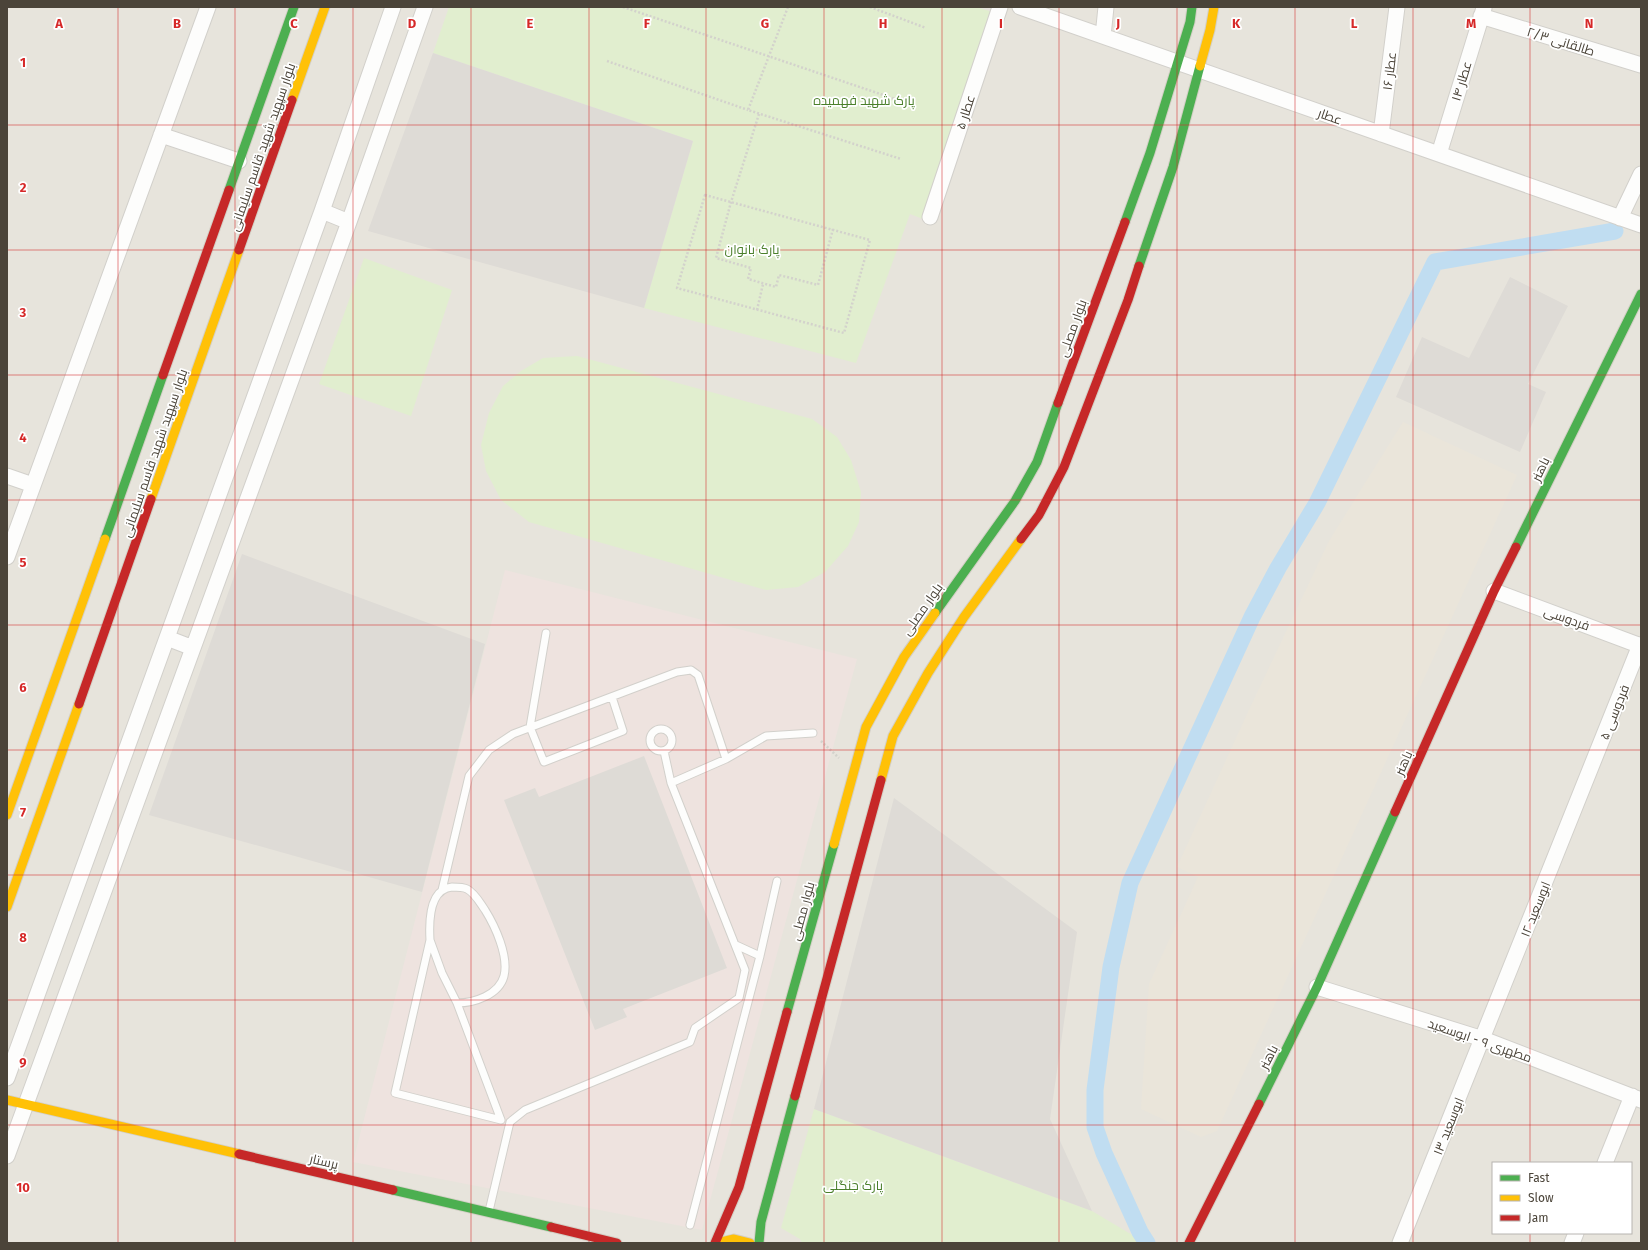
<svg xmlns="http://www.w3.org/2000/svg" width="1648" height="1250" viewBox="0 0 1648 1250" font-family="'Fira Sans',Cairo,sans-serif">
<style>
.residential{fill:#e7e4dc;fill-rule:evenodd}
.education{fill:#eae5da}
.medical{fill:#eee3df}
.green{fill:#e1eecf}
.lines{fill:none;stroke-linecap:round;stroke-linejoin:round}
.canal{stroke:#c0ddf1;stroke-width:17}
.building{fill:#dedbd6}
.lane-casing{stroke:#d2d0cb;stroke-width:9}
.street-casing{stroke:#d2d0cb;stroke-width:17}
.fast-casing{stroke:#d3cfc5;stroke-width:11}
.slow-casing{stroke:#d3cfc5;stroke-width:11}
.jam-casing{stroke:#d3cfc5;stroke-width:11}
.path{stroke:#d3d2cc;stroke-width:2.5;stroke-dasharray:2 2;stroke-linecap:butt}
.lane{stroke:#fdfdfc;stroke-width:7}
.street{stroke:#fdfdfc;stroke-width:15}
.fast{stroke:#4caf50;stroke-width:9}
.slow{stroke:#ffc107;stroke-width:9}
.jam{stroke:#c62828;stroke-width:9}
.grid{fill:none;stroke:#d62828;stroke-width:1;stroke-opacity:0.55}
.labels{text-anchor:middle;stroke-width:3.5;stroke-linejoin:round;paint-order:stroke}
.street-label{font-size:13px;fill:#4b4439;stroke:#fff}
.park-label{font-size:13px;fill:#4a7f2a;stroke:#fff}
.grid-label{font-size:13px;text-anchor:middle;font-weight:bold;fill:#d62828;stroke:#fff;stroke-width:3.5;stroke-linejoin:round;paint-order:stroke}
</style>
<rect width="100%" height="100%" fill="#f4f2ee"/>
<path class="residential" d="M7,7H1641V1243H7ZM1493,1163H1631V1233H1493Z"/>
<path class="education" d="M1403,422L1517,475L1217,1131L1201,1137L1141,1109L1149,984L1198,877L1177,867L1248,712L1329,541Z"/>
<path class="medical" d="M505,570L857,659L702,1230L353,1162Z"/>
<path class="green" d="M449,7H977L992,12L923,219L910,214L856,363L644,308L693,141L433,53Z
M364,258L452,290L411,416L319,384Z
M577,356L812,419L837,437L851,460L861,492L859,522L848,546L825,572L798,587L766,590L529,522L501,500L486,471L481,445L489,413L503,386L521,371L543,358Z
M814,1109L1092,1211L1134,1236L1139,1243H802L800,1239L781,1228Z"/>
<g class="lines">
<path class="canal" d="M1147,1243L1140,1232L1104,1153L1095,1127V1090L1111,967L1130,883L1252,617L1278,568L1317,503L1435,262L1615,231"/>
</g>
<path class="building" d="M433,53L693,141L644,308L368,231Z
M1510,277L1568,306L1528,384L1546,392L1520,452L1396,397L1422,337L1469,358Z
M242,554L485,644L422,892L149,815Z
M644,756L727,968L623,1009L627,1017L595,1030L504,800L535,788L539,797Z
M894,798L1077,932L1050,1119L1092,1211L814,1109Z"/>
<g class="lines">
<g class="lane-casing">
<path id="lane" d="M546,633L530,727L544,762L623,731L612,697
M650 740a11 11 0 1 1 22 0a11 11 0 1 1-22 0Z
M664,751L671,783
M442,890L469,776L489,750L513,734L677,672L691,670L698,675L726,759
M430,940L442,973L457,1003C474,1003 499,995 504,976C509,956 495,926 485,910C480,903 475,893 467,889C463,887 457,887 452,887C429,889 429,923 430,940L395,1093L501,1120
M736,945L760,956
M457,1003L501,1120
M489,1211L510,1122L525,1110L690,1042L695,1028L739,998L745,970L671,783L726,759L766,736L813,733
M690,1225L760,956L777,881"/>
</g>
<g class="street-casing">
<path id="street" d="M1020,7L1641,225
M1481,16L1641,65
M1103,36L1106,7
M1381,134L1397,7
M161,135L239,161
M1439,154L1484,8
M322,211L349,222
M930,217L1000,7
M1620,218L1641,174
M7,476L33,485
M7,557L208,7
M1494,591L1641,646
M167,638L193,648
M1317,987L1483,1039L1641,1100
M7,1078L322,211L393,7
M7,1156L349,222L425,7
M1605,1163L1632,1096
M1400,1243L1640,645
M1572,1243L1576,1233"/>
</g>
<g class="fast-casing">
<path id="fast" d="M229,190L294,7
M1125,222L1150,153L1190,22L1192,7
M1139,266L1173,167L1200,66
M105,539L163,375
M1516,547L1641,294
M935,613L1015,501L1037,462L1058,403
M787,1012L834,844
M1259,1104L1317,987L1395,812
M393,1190L551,1227
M759,1243L761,1222L795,1096"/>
</g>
<g class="slow-casing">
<path id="slow" d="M1200,66L1210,30L1214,7
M292,100L325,7
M151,499L239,250
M881,780L893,736L928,673L964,617L1021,539
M7,815L105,539
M834,844L866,727L904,657L935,613
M7,907L79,704
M7,1100L239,1154
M717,1243L734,1239L750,1243"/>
</g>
<g class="jam-casing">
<path id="jam" d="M239,250L292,100
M163,375L229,190
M1058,403L1125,222
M1021,539L1039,515L1064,467L1128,300L1139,266
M79,704L151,499
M1395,812L1494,591L1516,547
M795,1096L881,780
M239,1154L393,1190
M551,1227L617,1243
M715,1243L739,1187L787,1012
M1189,1243L1259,1104"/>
</g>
<path class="path" d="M623,7L904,102
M788,7L748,110L901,159
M870,7L926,28
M607,61L748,110
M759,114L731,202L716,258L751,268L748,279L776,287L779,275L818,285L833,229
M705,195L870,240L844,333L677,288Z
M757,310L763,284
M821,741L839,758"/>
<use href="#lane" class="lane"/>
<use href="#street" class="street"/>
<use href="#fast" class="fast"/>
<use href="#slow" class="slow"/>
<use href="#jam" class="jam"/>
</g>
<path class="grid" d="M118,7V1243M235,7V1243M353,7V1243M471,7V1243M589,7V1243M706,7V1243M824,7V1243M942,7V1243M1059,7V1243M1177,7V1243M1295,7V1243M1413,7V1243M1530,7V1163M7,125H1641M7,250H1641M7,375H1641M7,500H1641M7,625H1641M7,750H1641M7,875H1641M7,1000H1641M7,1125H1641M1530,1233V1243"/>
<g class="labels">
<g class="street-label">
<text transform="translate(1561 41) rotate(17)" y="5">طالقانی ۲/۳</text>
<text transform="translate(1389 71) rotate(-83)" y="5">عطار ۱۶</text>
<text transform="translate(1461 81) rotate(-73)" y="5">عطار ۱۴</text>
<text transform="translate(965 112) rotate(-72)" y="5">عطار ۵</text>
<text transform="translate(1330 116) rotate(19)" y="5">عطار</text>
<text transform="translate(262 147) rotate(-71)" y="5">بلوار سپهبد شهید قاسم سلیمانی</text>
<text transform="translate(1072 328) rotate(-70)" y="5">بلوار مصلی</text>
<text transform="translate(154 453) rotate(-71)" y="5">بلوار سپهبد شهید قاسم سلیمانی</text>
<text transform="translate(1540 469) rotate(-64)" y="5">باهنر</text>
<text transform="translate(922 609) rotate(-55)" y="5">بلوار مصلی</text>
<text transform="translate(1567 618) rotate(20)" y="5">فردوسی</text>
<text transform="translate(1614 712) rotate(-68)" y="5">فردوسی ۵</text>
<text transform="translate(1403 763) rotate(-66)" y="5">باهنر</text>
<text transform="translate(1535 909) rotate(-68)" y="5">ابوسعید ۱۲</text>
<text transform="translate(802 911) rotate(-75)" y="5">بلوار مصلی</text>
<text transform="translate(1480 1040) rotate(19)" y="5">مطهری ۹ - ابوسعید</text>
<text transform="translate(1268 1057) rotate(-63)" y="5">باهنر</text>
<text transform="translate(1448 1126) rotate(-68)" y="5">ابوسعید ۱۳</text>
<text transform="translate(324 1161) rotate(13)" y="5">پرستار</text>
</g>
<g class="park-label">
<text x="864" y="105">پارک شهید فهمیده</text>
<text x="752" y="254">پارک بانوان</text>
<text x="853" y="1190">پارک جنگلی</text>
</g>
</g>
<g class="grid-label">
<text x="59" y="28">A</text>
<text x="177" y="28">B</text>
<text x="294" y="28">C</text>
<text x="412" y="28">D</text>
<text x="530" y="28">E</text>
<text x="647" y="28">F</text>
<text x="765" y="28">G</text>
<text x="883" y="28">H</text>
<text x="1001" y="28">I</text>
<text x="1118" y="28">J</text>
<text x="1236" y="28">K</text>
<text x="1354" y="28">L</text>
<text x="1471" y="28">M</text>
<text x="1589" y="28">N</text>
<text x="23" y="67">1</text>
<text x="23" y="192">2</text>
<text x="23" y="317">3</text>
<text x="23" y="442">4</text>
<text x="23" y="567">5</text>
<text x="23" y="692">6</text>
<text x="23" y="817">7</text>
<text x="23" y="942">8</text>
<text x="23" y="1067">9</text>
<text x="23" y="1192">10</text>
</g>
<rect width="1648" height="1250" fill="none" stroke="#4b4439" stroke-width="16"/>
<rect x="1492" y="1162" width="140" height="72" fill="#ffffff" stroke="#b7b4b0"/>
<rect x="1500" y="1175" width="20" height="6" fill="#4caf50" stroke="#b7b4b0"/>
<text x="1528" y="1182" font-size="12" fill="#4b4439">Fast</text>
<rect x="1500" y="1195" width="20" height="6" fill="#ffc107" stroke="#b7b4b0"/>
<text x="1528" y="1202" font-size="12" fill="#4b4439">Slow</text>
<rect x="1500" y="1215" width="20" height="6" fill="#c62828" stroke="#b7b4b0"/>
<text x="1528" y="1222" font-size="12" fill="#4b4439">Jam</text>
</svg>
